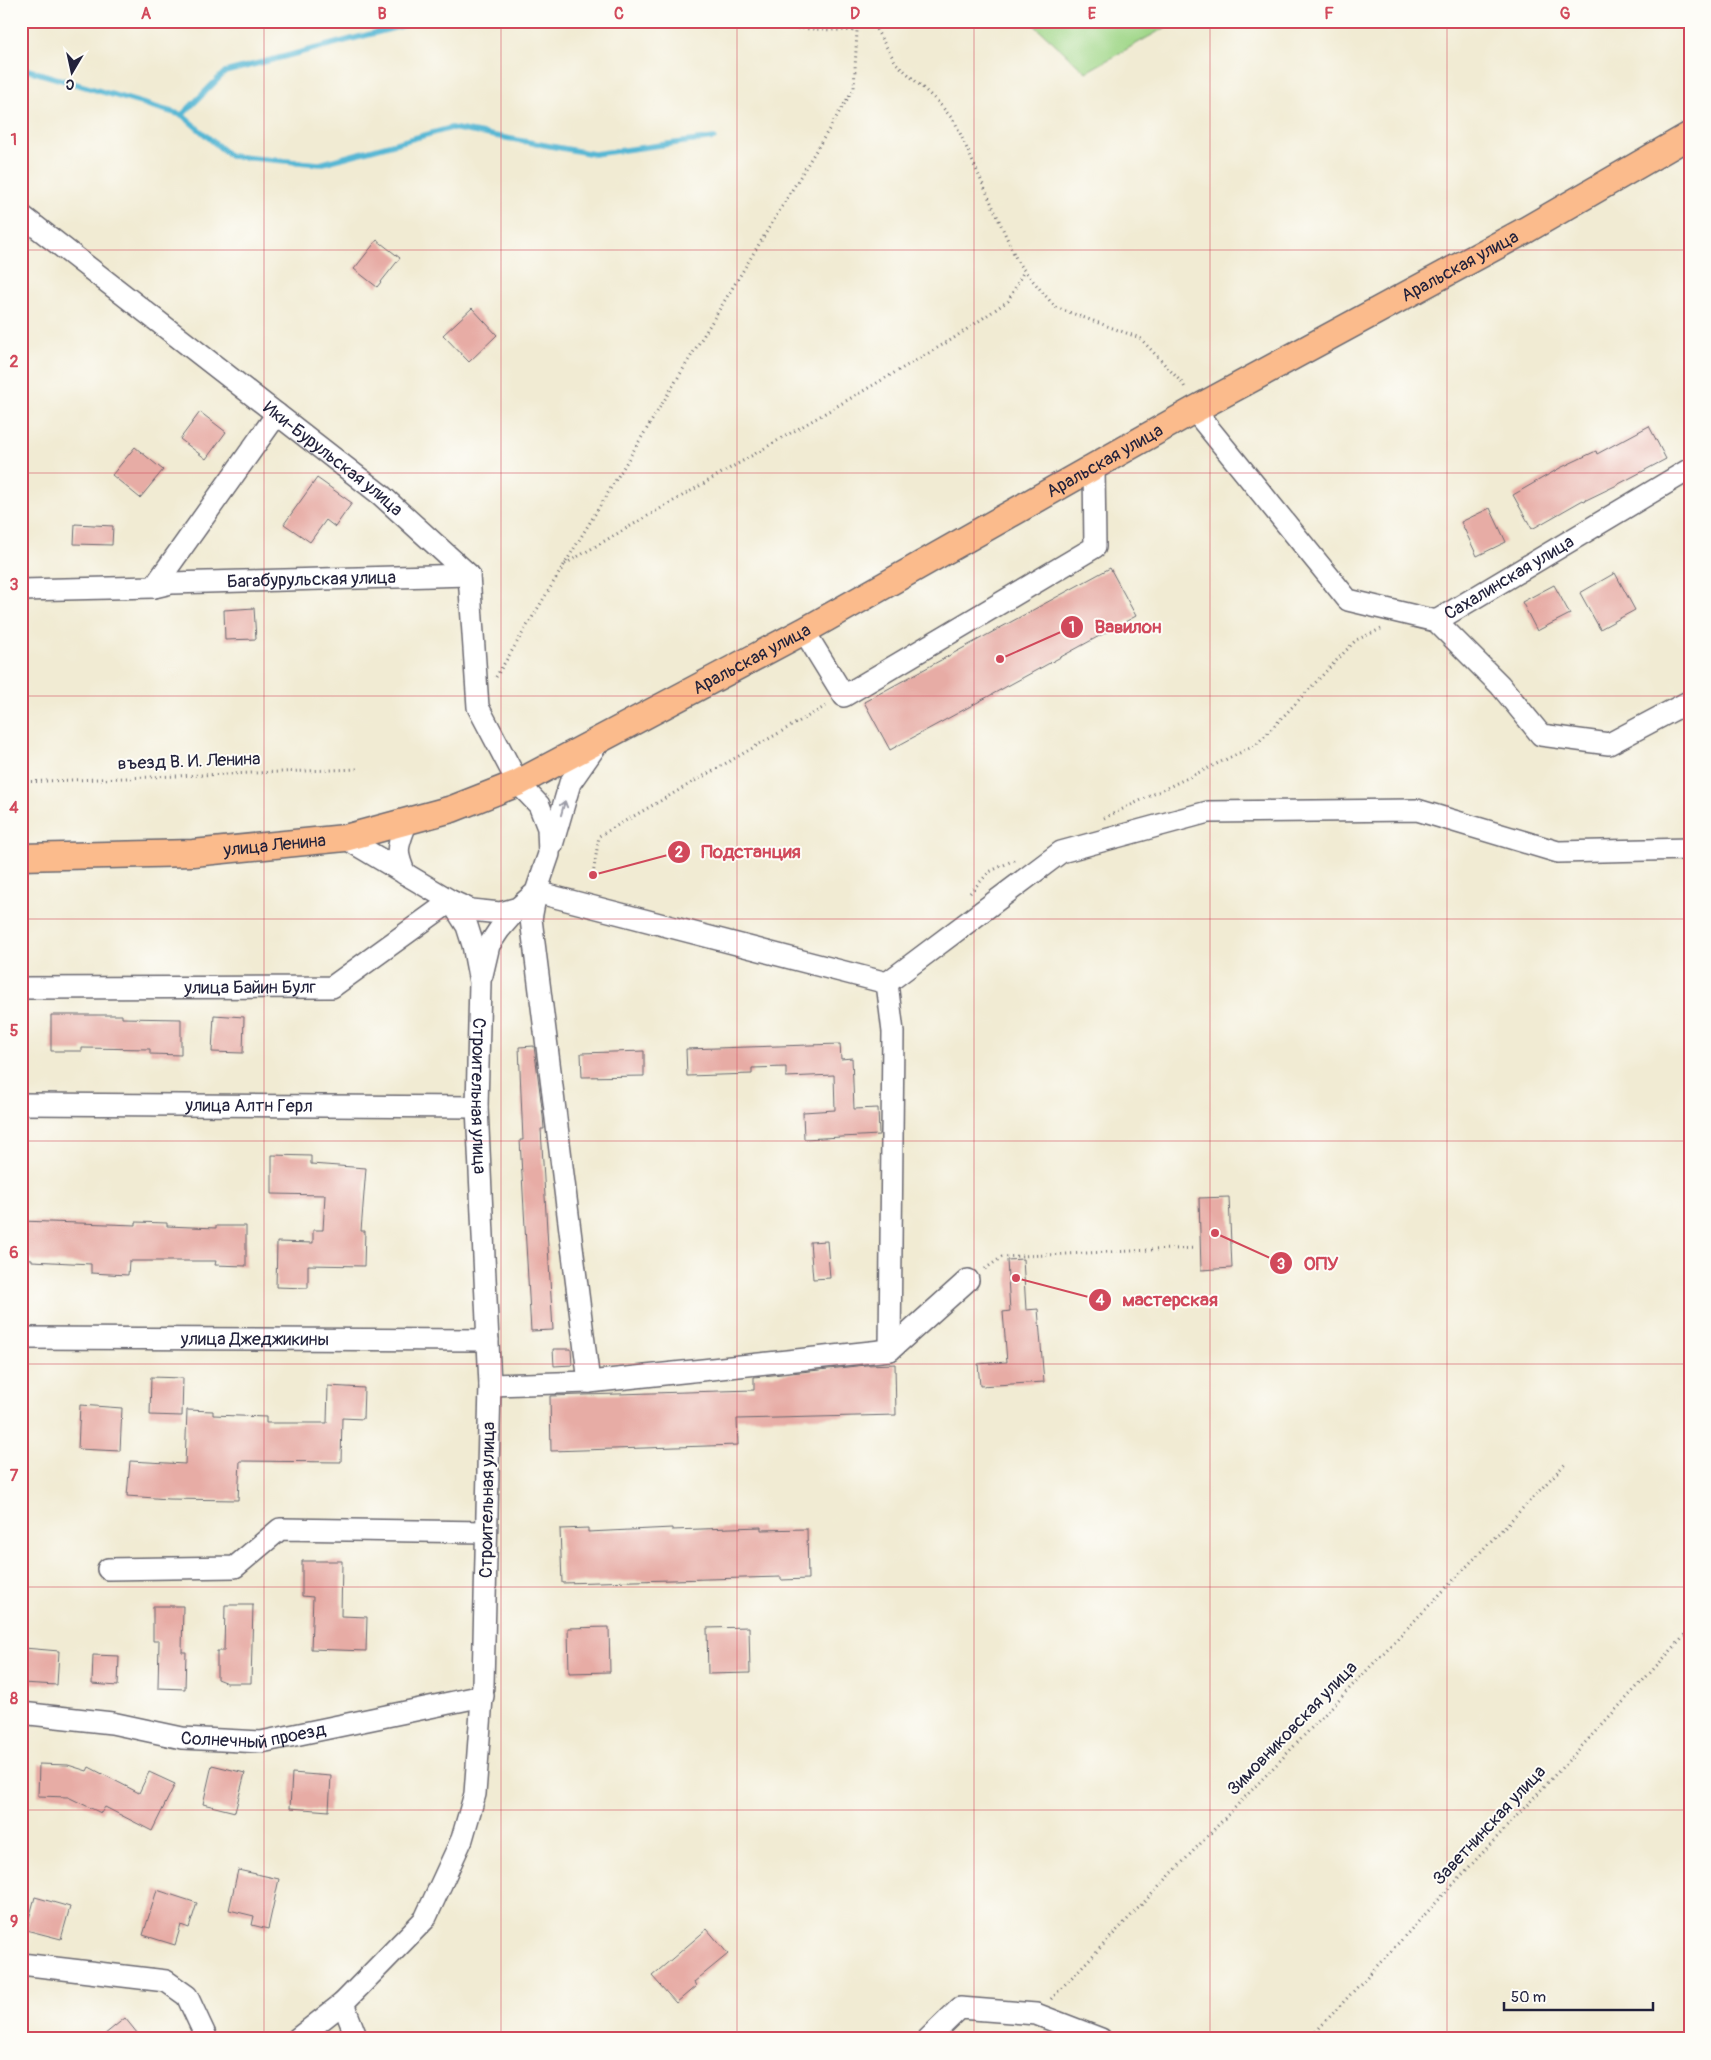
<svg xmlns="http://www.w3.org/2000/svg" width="1711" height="2060" viewBox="0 0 1711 2060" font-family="Pangolin,sans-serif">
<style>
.green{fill:#a0d789;stroke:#617c62}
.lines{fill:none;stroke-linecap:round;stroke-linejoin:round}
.stream{stroke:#56b7d4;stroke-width:5.5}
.building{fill:#e7aca5}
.minor-casing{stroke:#6a6870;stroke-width:24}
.major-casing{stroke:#6a6870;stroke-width:29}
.path{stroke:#6a6870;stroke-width:3;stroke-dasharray:1 4;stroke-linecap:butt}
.minor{stroke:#fff;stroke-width:21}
.major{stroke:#fbbb8c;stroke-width:26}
.oneway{stroke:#9c9ca7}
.grid{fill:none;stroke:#d1495b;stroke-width:1;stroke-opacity:0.55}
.labels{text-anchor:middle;stroke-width:4;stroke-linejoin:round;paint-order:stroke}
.street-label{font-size:18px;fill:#22223b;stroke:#fdfcf7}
.leader{fill:none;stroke:#d1495b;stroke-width:2}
.callout-dot{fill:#d1495b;stroke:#fdfcf7;stroke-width:2}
.mark-label{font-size:15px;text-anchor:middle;font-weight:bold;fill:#fff}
.callout-label{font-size:19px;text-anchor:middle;font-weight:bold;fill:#d1495b;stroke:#fdfcf7;stroke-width:4;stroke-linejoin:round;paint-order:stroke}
.neatline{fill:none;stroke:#d1495b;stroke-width:2}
.grid-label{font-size:16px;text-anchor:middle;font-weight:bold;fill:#d1495b}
</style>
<rect width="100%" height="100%" fill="#fdfcf7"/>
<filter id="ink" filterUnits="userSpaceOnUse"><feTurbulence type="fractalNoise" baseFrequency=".02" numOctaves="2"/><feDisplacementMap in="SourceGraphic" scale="10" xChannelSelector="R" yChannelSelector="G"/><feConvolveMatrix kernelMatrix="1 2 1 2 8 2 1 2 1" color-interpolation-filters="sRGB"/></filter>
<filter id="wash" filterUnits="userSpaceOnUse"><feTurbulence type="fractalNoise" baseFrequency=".0096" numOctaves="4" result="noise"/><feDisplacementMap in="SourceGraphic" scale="20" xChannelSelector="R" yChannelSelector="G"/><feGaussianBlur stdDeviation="1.12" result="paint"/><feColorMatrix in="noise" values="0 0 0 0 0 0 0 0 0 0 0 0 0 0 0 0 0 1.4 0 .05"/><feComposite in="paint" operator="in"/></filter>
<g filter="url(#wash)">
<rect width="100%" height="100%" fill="#f1ebd3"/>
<path class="green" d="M1030,21H1177L1086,72Z"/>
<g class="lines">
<path class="stream" d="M21,68L182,115L230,156L320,164L451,128L594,154L714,138
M182,115L225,72L421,21"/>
</g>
<g id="blocks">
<path class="building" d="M377,240L400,258L377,287L354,269Z
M472,308L497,335L469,362L443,335Z
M200,412L226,432L206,459L180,439Z
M1649,426L1666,459L1615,486L1584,501L1583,500L1532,529L1513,495L1560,468L1596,451L1597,454Z
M135,447L163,470L140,498L112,475Z
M317,478L352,503L335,527L326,520L310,542L284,524Z
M1490,508L1506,542L1477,556L1461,522Z
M75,524L113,526L112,545L74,544Z
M1110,568L1136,616L890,750L864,702Z
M1615,573L1635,610L1600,629L1580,593Z
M1554,585L1570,614L1537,631L1522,602Z
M254,608L256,639L225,640L224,610Z
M51,1015H122V1018L181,1019V1055L150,1054V1049L82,1048V1051H51Z
M214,1015L244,1017L243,1053L212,1052Z
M840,1044L841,1059L852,1058L854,1109L878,1108L879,1135L804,1139L803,1112L835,1110L834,1075L786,1077V1067L752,1068V1074L687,1076L686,1049Z
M534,1046L543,1116L544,1129H541L553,1330L531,1331L520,1140H523L519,1047Z
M644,1051V1076L582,1077L581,1053Z
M272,1155L311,1156V1164L366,1168L361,1231H365L364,1266L308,1265V1288L276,1287L277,1242L313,1243V1230H323L325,1195L272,1194Z
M1229,1197L1232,1268L1201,1270L1199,1198Z
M21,1221L136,1225V1222L167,1223V1226L216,1228V1226H246V1266L215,1265L216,1261H129L128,1275L91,1273V1264L32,1261V1259L21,1258Z
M827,1241L830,1278L813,1279L810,1242Z
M1023,1259L1026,1310L1038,1309L1044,1382L980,1386L978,1364L1007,1362L1003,1312L1010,1311L1007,1260Z
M553,1349H571L572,1365L554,1366Z
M895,1364L896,1415L737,1419L738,1445L551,1451L550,1396L754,1390V1377L866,1365Z
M151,1377L183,1378L182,1416L150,1415Z
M328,1386L364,1388L363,1419L342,1418L341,1462L240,1461L238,1500L168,1499L127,1496L130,1461L185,1464L187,1410L213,1411V1415L266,1417V1423H327Z
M80,1405L122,1408L120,1451L78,1449Z
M761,1527V1530L807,1529L808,1579L781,1580V1577L562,1583L560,1529L588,1528V1532L672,1528V1530Z
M302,1561H342L341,1616L367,1617L366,1651L311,1649L313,1597L302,1596Z
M225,1605H253L251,1683H227L217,1679V1651H224Z
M153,1606H183L182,1652H186L185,1689L158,1688L159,1641H153Z
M609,1627L610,1672L569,1673L568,1628Z
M749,1627L750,1673L708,1674L707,1628Z
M24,1648L59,1651L57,1685L22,1683L21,1655H24Z
M93,1655L119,1656L118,1686L92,1684Z
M39,1764L68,1765L87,1771L89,1767L139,1793L149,1772L175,1784L152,1831L105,1807L101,1813L68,1797L38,1796Z
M212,1765L245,1773L235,1812L203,1804Z
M292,1773L331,1776L329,1811L290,1808Z
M238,1870L279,1879L268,1929L252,1925L254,1916L229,1910Z
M157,1890L197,1903L189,1928L181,1925L175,1945L143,1935Z
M35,1897L70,1907L61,1939L26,1930Z
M707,1929L728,1954L694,1982L696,1986L676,2003L652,1976Z
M125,2018L142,2039H99Z"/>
</g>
</g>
<g filter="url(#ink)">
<use href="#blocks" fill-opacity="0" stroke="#6a6870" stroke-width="1"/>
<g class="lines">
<g class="minor-casing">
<g id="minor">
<path id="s1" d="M21,215L381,495L469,575L478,707L518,783L539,805L548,828L549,854L536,892L518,908L500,913L471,910L451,901L345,838"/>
<path id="s2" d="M1194,410L1348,600L1436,621L1690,469"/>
<path d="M154,587L277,414"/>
<path id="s3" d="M21,590L154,587L171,583L469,575"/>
<path d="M1436,621L1500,685L1541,735L1609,744L1690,701"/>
<path d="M804,631L844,696L1095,547L1094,467"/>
<path d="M552,845L570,783L600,740"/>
<path d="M405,874C394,849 398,846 407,821"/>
<path d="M482,975L489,945L499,930L518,908"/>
<path d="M887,983L1061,852L1208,812L1417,810L1558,852L1690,849"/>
<path id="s4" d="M21,988L332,987L451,901L467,926L473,945L480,982L477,1107L490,1385L483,1684L475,1794L462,1839L425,1919L343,2003L297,2039"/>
<path id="s5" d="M21,1104L477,1107"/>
<path id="s6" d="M21,1338L488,1340"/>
<path d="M589,1382L531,919L536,892L887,983L893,1032L890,1350"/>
<path d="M490,1385L589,1382L890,1350L968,1280"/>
<path d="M108,1569L235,1567L280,1529L486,1532"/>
<path id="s7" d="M21,1713L112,1723L182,1738L261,1742L483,1696"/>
<path d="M21,1964L166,1981L187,1996L207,2039"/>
<path d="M343,2003L357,2039"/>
<path d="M928,2039L960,2008L1036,2014L1101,2039"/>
</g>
</g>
<g class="major-casing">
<g id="major">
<path id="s8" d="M21,857L193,853L345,838L452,809L518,783L804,631L1194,410L1526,230L1690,135"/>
</g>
</g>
<path class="path" d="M871,21L896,63L938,102L955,122L1018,263L1055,307L1140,338L1183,384L1186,390
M565,564L951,340L1008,301L1024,271
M496,677L854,88L857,31L770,27L763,21
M21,782L357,769
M1104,818L1256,745L1356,640L1381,629
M593,875L599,836L826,706
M970,893L989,872L1014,860
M985,1269L1002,1257L1195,1248
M1051,1999L1567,1462
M1309,2039L1690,1630"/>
<use href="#minor" class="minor"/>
<use href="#major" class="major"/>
</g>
<defs><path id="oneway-shaft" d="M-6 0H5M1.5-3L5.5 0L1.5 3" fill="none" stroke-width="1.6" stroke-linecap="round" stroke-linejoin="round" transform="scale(1.25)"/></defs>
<use class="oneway" href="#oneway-shaft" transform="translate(563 808) rotate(-74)"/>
</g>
<path class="grid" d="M264,21V2039M501,21V2039M737,21V2039M974,21V2039M1210,21V2039M1447,21V2039M21,250H1690M21,473H1690M21,696H1690M21,919H1690M21,1141H1690M21,1364H1690M21,1587H1690M21,1810H1690"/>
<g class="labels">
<g class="street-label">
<text dy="6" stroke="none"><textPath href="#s8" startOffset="1581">Аральская улица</textPath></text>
<text dy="6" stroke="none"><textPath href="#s1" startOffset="396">Ики-Бурульская улица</textPath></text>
<text dy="6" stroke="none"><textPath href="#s8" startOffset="1176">Аральская улица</textPath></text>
<text dy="6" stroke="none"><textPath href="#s2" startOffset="420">Сахалинская улица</textPath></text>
<text dy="6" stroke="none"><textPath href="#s3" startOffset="291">Багабурульская улица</textPath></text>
<text dy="6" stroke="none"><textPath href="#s8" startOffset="771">Аральская улица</textPath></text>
<text transform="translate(189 761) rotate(-2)" y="6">въезд В. И. Ленина</text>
<text dy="6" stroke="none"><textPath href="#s8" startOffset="254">улица Ленина</textPath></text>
<text dy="6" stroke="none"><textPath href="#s4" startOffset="229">улица Байин Булг</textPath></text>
<text dy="6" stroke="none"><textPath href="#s4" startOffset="659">Строительная улица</textPath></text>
<text dy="6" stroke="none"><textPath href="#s5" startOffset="228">улица Алтн Герл</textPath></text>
<text dy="6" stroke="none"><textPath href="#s6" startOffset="234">улица Джеджикины</textPath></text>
<text transform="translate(487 1500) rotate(-89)" y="6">Строительная улица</text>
<text transform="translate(1292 1728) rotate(-46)" y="6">Зимовниковская улица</text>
<text dy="6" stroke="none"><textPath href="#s7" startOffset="235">Солнечный проезд</textPath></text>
<text transform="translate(1489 1825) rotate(-47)" y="6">Заветнинская улица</text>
</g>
</g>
<path class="leader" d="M1000 659L1072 627M593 875L679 852M1215 1233L1281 1263M1016 1278L1100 1300"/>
<g class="callout-dot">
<circle cx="1000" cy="659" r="5"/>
<circle cx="593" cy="875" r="5"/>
<circle cx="1215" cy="1233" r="5"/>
<circle cx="1016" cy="1278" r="5"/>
<circle cx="1072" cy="627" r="12"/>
<circle cx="679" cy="852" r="12"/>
<circle cx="1281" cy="1263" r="12"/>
<circle cx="1100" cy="1300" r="12"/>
</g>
<g class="mark-label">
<text x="1072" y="632">1</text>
<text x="679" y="857">2</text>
<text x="1281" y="1269">3</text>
<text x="1100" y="1305">4</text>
</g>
<g class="callout-label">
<text x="1128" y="633">Вавилон</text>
<text x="751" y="858">Подстанция</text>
<text x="1321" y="1270">ОПУ</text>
<text x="1170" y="1306">мастерская</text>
</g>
<rect width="1711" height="2060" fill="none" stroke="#fdfcf7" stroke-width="55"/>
<g transform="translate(72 72) rotate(189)" stroke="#fdfcf7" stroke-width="4" paint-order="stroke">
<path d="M0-4L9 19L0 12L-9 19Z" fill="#22223b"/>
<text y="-8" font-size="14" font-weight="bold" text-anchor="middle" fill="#22223b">С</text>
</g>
<path d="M1504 2002v8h149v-8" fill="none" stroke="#22223b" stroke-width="2.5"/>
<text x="1511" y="2002" font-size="15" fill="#22223b" stroke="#fdfcf7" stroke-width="4" paint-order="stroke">50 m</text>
<rect x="28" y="28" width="1656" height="2004" class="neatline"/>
<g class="grid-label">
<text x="146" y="19">A</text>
<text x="382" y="19">B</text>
<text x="619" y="19">C</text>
<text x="855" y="19">D</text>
<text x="1092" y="19">E</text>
<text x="1329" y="19">F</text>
<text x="1565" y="19">G</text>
<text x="14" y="145">1</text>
<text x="14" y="367">2</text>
<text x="14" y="590">3</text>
<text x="14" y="813">4</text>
<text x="14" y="1036">5</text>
<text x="14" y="1258">6</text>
<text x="14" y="1481">7</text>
<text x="14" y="1704">8</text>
<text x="14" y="1927">9</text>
</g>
</svg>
